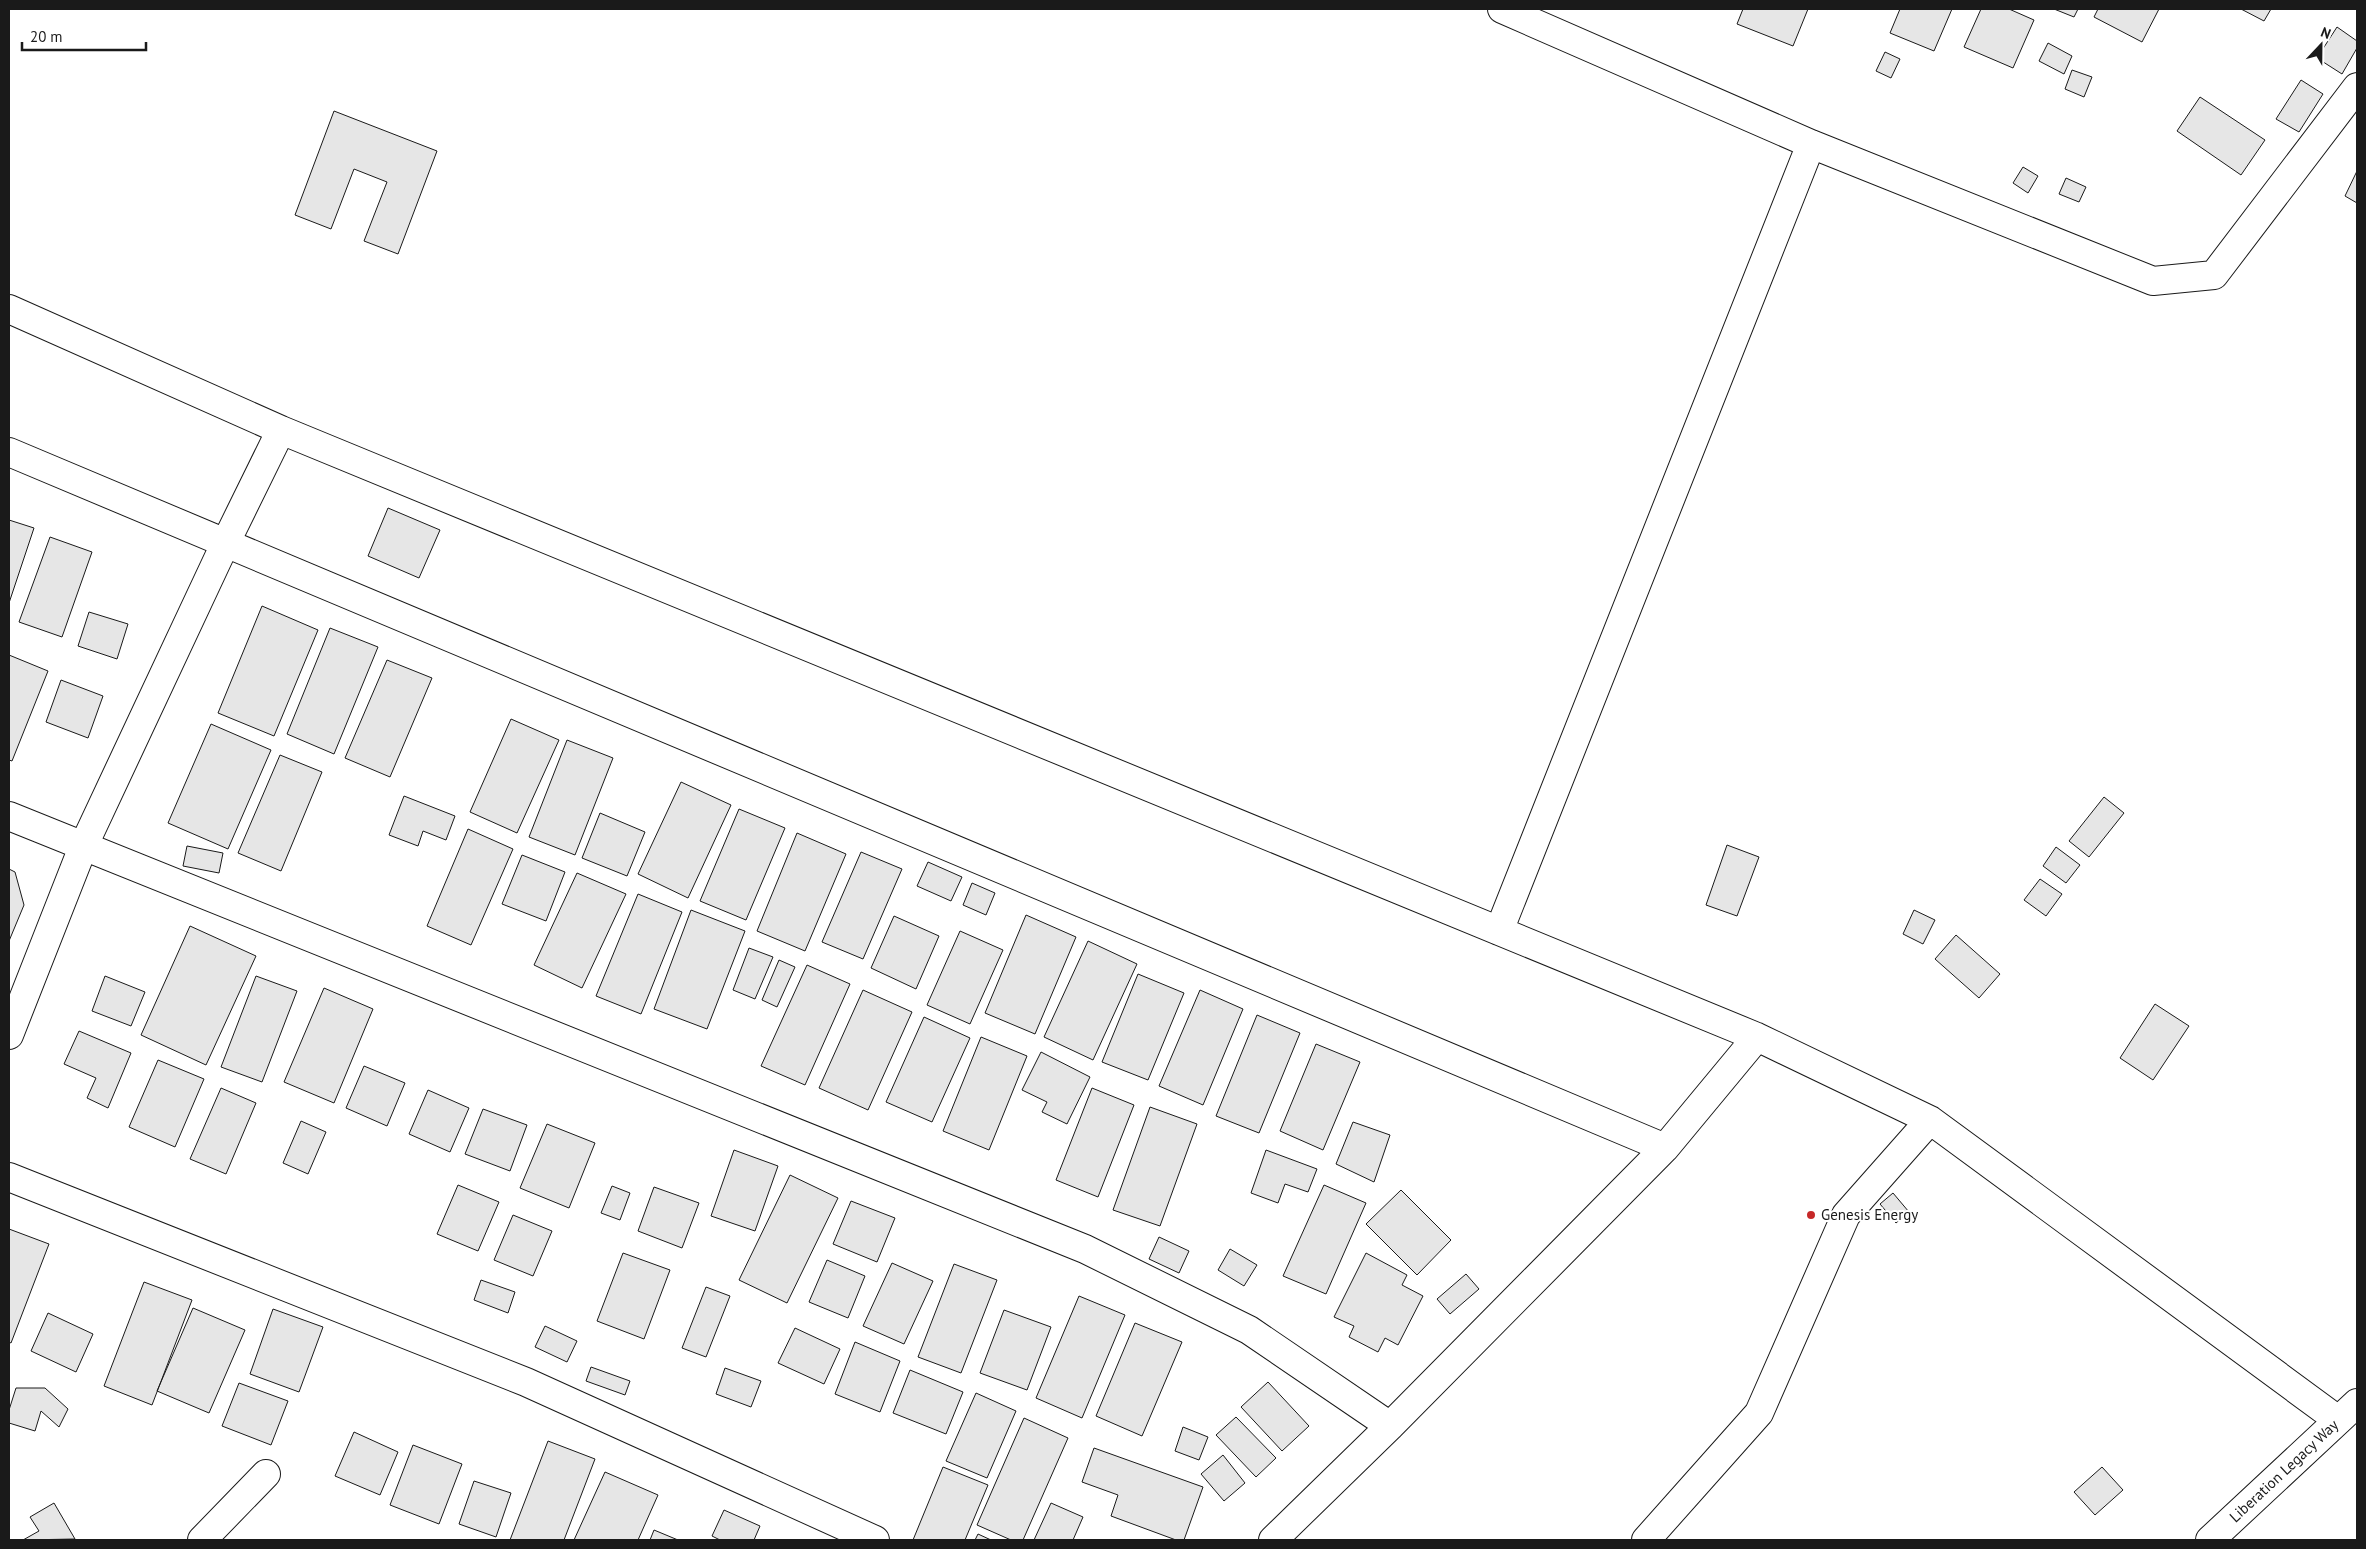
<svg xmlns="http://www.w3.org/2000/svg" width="2366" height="1549" viewBox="0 0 2366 1549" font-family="'PT Sans',sans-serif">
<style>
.building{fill:#e6e6e6;stroke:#1a1a1a}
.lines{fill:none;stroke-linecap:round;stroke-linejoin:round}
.minor-casing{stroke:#1a1a1a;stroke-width:30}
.major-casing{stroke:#1a1a1a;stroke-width:30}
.minor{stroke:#fff;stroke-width:28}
.major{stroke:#fff;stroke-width:28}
.poi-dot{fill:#c62828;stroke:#fff;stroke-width:2}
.labels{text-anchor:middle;stroke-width:4;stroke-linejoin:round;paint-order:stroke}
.poi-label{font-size:15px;fill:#1a1a1a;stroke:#fff;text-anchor:start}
.street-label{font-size:15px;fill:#1a1a1a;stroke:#fff}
</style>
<rect width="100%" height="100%" fill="#fff"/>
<path class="building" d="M1743,9H1808L1793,46L1737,24Z
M1900,9H1952L1934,51L1890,33Z
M1981,9H2009L2034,20L2013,68L1964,47Z
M2054,9H2078L2074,17Z
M2098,9H2159L2142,42L2094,17Z
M2241,9H2271L2264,21Z
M2337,27L2357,41V48L2342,74L2317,58Z
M2048,43L2072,56L2064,74L2039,61Z
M1885,52L1900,59L1891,78L1876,71Z
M2072,70L2092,77L2084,97L2065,89Z
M2301,80L2323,94L2299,132L2276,119Z
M2200,97L2265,140L2241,175L2177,131Z
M334,111L437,151L398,254L364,241L387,182L354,169L331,229L295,215Z
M2023,167L2038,176L2028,193L2013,183Z
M2357,171V203L2345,196Z
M2066,178L2086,187L2079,202L2059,194Z
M388,508L440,530L419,578L368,556Z
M9,520L34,528L9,603Z
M50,537L92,552L62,637L19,622Z
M262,606L318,630L274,736L218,713Z
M89,612L128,624L117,659L78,646Z
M330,628L378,647L334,754L287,734Z
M9,655L48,671L12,761L9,760Z
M387,660L432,678L390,777L345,758Z
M61,680L103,696L88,738L46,722Z
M511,719L559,740L517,833L470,812Z
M211,724L271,750L228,849L168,823Z
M567,740L613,758L575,855L529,837Z
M280,755L322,772L281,871L238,853Z
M681,782L731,805L688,898L638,874Z
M404,796L455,816L446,840L423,831L418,846L389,835Z
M2104,797L2124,813L2089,857L2069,841Z
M739,809L785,828L746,920L700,901Z
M600,813L645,832L627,876L582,858Z
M468,829L513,849L471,945L427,926Z
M797,833L846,854L805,951L757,931Z
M1727,845L1759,857L1737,916L1706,905Z
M187,846L223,853L219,873L183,866Z
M2056,847L2080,865L2066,883L2043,866Z
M861,852L902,869L863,959L822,942Z
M522,855L565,872L546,921L502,904Z
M928,862L962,877L951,901L917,886Z
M9,869L15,872L24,905L9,941Z
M577,873L626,894L582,988L534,965Z
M2040,879L2062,894L2046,916L2024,900Z
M972,883L995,893L986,915L963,905Z
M638,894L682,912L641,1014L596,996Z
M691,910L745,931L707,1029L654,1009Z
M1914,910L1935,920L1923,944L1903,934Z
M1026,915L1076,937L1035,1034L985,1013Z
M894,916L939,936L916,989L871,968Z
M190,926L256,956L206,1065L141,1035Z
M960,931L1003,950L970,1024L927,1005Z
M1956,935L2000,974L1979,998L1935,959Z
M1088,941L1137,964L1093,1060L1044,1037Z
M749,948L773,957L755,999L733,990Z
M779,960L795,967L777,1007L762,1000Z
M807,965L850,984L805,1085L761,1066Z
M1138,974L1184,993L1148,1080L1102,1062Z
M105,976L145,992L131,1026L92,1011Z
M256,976L297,991L262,1082L221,1067Z
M324,988L373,1009L334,1103L284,1082Z
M863,990L912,1012L868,1110L819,1088Z
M1200,990L1243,1009L1203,1105L1159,1086Z
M2155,1004L2189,1026L2153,1080L2120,1058Z
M1257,1015L1300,1033L1259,1133L1216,1116Z
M924,1017L970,1038L932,1122L886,1102Z
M79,1031L131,1053L108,1108L87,1098L96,1078L64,1064Z
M981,1037L1027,1056L989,1150L943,1131Z
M1316,1044L1360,1062L1323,1150L1280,1131Z
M1041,1052L1090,1077L1067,1124L1042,1112L1047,1102L1022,1090Z
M158,1060L204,1079L175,1147L129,1127Z
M364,1066L405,1083L387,1126L346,1108Z
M221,1088L256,1103L226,1174L190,1159Z
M1092,1088L1134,1105L1098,1197L1056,1180Z
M428,1090L469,1108L450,1152L409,1134Z
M1150,1107L1197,1124L1160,1226L1113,1210Z
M483,1109L527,1125L510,1171L465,1154Z
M301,1121L326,1132L308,1174L283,1163Z
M1353,1122L1390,1135L1374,1182L1336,1164Z
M547,1124L595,1143L569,1208L520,1188Z
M734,1150L778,1166L755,1231L711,1216Z
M1266,1150L1317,1169L1308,1192L1285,1184L1278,1203L1251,1193Z
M790,1175L838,1198L787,1303L739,1280Z
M458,1185L499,1202L478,1251L437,1234Z
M1324,1185L1366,1203L1326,1294L1283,1276Z
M612,1186L630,1193L620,1220L601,1213Z
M654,1187L699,1203L682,1248L638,1231Z
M1401,1190L1451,1240L1417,1275L1366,1224Z
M1893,1193L1909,1212L1896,1223L1880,1204Z
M851,1201L895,1218L877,1262L833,1244Z
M513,1215L552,1231L533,1276L494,1260Z
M9,1229L49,1244L11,1343L9,1342Z
M1159,1237L1189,1251L1179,1273L1149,1259Z
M1230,1249L1257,1265L1244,1286L1218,1270Z
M623,1253L670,1270L644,1339L597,1321Z
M1366,1253L1407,1275L1402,1285L1423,1296L1398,1345L1385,1338L1378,1352L1349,1337L1354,1326L1334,1317Z
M827,1260L865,1276L848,1318L809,1302Z
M892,1263L933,1281L904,1344L863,1326Z
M954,1264L997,1280L961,1373L918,1357Z
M1466,1274L1479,1289L1450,1314L1437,1299Z
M481,1280L515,1292L508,1313L474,1300Z
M144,1282L192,1300L152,1405L104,1386Z
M706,1287L730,1296L706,1357L682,1348Z
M1079,1296L1125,1315L1082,1418L1036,1398Z
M193,1308L245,1330L209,1413L157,1391Z
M273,1309L323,1327L299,1392L250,1374Z
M1004,1310L1051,1327L1027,1390L980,1373Z
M48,1313L93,1334L76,1372L31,1351Z
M1135,1323L1182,1342L1142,1436L1096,1416Z
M545,1326L577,1341L567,1362L535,1347Z
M795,1328L840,1349L824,1384L778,1363Z
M855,1342L900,1361L880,1412L835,1394Z
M591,1367L630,1381L625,1395L586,1381Z
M725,1368L761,1381L751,1407L716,1394Z
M910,1370L963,1392L946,1434L893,1413Z
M1268,1382L1309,1426L1282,1451L1241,1407Z
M239,1383L288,1401L271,1445L222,1426Z
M16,1388H45L68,1409L59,1427L41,1411L35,1431L9,1423V1410Z
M976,1393L1016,1411L987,1478L946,1461Z
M1236,1417L1276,1458L1256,1477L1216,1435Z
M1024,1418L1068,1438L1023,1540H1011L977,1525Z
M1183,1427L1208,1437L1199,1460L1175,1451Z
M354,1432L398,1452L380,1495L335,1476Z
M548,1441L595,1459L564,1540H510Z
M413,1445L462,1464L439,1524L390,1505Z
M1094,1448L1203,1487L1184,1540H1176L1111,1516L1118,1495L1082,1482Z
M1223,1455L1245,1483L1224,1501L1201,1474Z
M943,1467L988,1485L965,1540H913Z
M2102,1467L2123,1490L2095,1515L2074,1492Z
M605,1472L658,1495L638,1540H574Z
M474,1481L511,1493L496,1537L459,1524Z
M54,1503L75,1539L23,1540L39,1531L30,1517Z
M1051,1503L1083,1517L1073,1540H1034Z
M724,1510L760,1526L754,1540H720L712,1536Z
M654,1530L678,1540H650Z
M978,1534L991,1540H975Z"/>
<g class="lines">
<g class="minor-casing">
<path id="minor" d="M1502,9L1811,144L2153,281L2214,275L2357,87
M9,309L281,430L1757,1037L1930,1120L2338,1420
M9,452L1665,1148
M9,816L1085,1249L1249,1330L1390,1426
M1499,931L1811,144
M9,1035L83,847L225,544L281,430
M9,1177L526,1382L875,1540
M202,1540L266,1474
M1273,1540L1390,1426L1665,1148L1757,1037
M1646,1540L1759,1413L1846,1215L1930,1120"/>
</g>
<g class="major-casing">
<path id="major" d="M2210,1540L2357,1403"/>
</g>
<use href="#minor" class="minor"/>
<use href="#major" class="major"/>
</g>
<circle class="poi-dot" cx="1811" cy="1215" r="5"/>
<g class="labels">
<g class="poi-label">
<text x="1821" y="1220">Genesis Energy</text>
</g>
<g class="street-label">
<text transform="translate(2284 1471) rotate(-43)" y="5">Liberation Legacy Way</text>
</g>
</g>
<rect width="2366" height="1549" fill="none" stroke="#1a1a1a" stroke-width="20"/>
<g transform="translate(2321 45) rotate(22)" stroke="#ffffff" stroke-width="4" paint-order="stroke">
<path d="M0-4L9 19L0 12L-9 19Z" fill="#1a1a1a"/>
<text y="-8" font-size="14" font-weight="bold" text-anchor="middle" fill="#1a1a1a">N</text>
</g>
<path d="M22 42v8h124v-8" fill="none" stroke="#1a1a1a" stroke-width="2.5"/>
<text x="30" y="42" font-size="15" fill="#1a1a1a" stroke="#ffffff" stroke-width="4" paint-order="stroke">20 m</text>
</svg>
